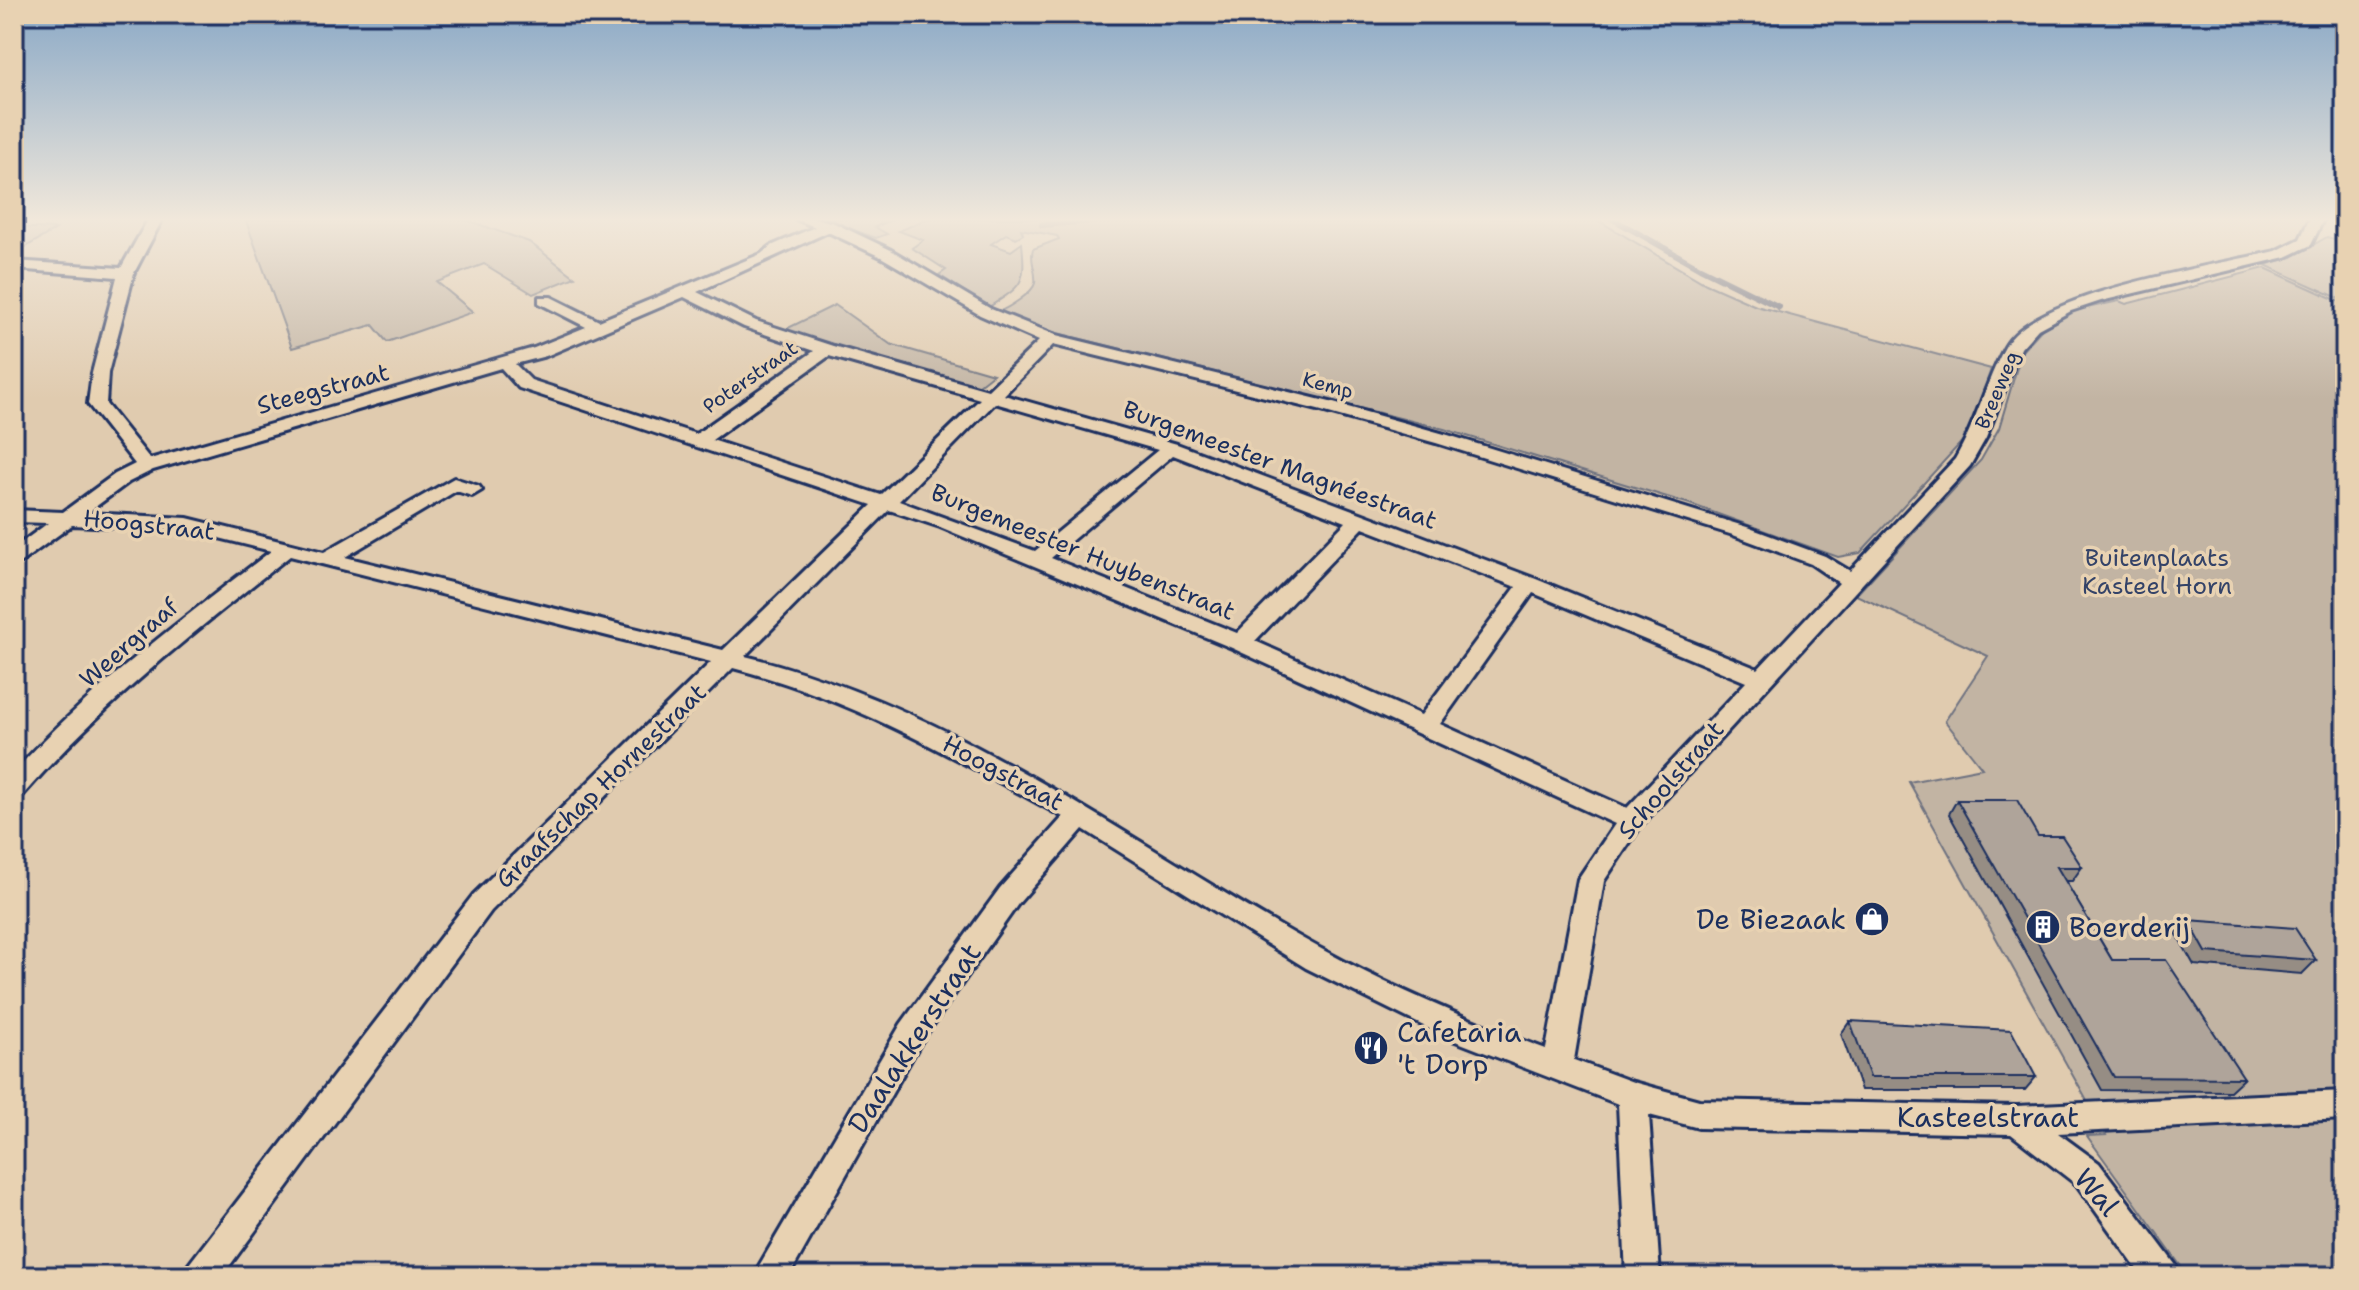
<svg xmlns="http://www.w3.org/2000/svg" width="2359" height="1290" viewBox="0 0 2359 1290" font-family="'Shantell Sans',sans-serif">
<style>
.green{fill:#c2b4a3;stroke:#6e7280;stroke-width:2}
.lines{fill:none;stroke-linecap:round;stroke-linejoin:round}
.stream{stroke:#686c7e;stroke-width:6}
.minor-casing{stroke:#1b2f5e;stroke-width:6}
.minor{fill:#e8d2b2;fill-rule:evenodd}
.wall{fill:#968d84;stroke:#1b2f5e;stroke-width:2}
.building{fill:#afa49a;stroke:#1b2f5e;stroke-width:2}
.labels{text-anchor:middle;stroke-width:7;stroke-linejoin:round;paint-order:stroke}
.far-street-label{font-size:20px;fill:#1b2f5e;stroke:#e8d2b2}
.street-label{font-size:24px;fill:#1b2f5e;stroke:#e8d2b2}
.park-label{font-size:24px;fill:#344368;stroke:#e8d2b2}
.near-poi-label{font-size:28px;fill:#1b2f5e;stroke:#e8d2b2;text-anchor:start}
.near-street-label{font-size:28px;fill:#1b2f5e;stroke:#e8d2b2}
</style>
<rect width="100%" height="100%" fill="#e0cbaf"/>
<filter id="ink" filterUnits="userSpaceOnUse"><feTurbulence type="fractalNoise" baseFrequency=".0125" numOctaves="2"/><feDisplacementMap in="SourceGraphic" scale="16" xChannelSelector="R" yChannelSelector="G"/><feConvolveMatrix kernelMatrix="1 2 1 2 8 2 1 2 1" color-interpolation-filters="sRGB"/></filter>
<g filter="url(#ink)">
<path class="green" d="M245,218H461L529,242L575,277L533,294L484,264L437,282L473,312L387,342L373,325L292,348Z
M820,218H896L875,227L887,234L876,238Z
M929,218H1594L1706,284L1756,306L1991,369L1968,435L1860,553L1838,557L1690,504L1444,429L1045,330L998,312C1008,308 1033,293 1035,283C1037,271 1029,261 1033,249L1059,239L1057,236L1021,229L1023,234L1016,238L1006,234L991,244L1011,251L1022,243C1026,284 1023,285 989,307L939,275L946,270L912,248L923,240L899,231Z
M14,227L56,229L14,254Z
M2327,237L2345,242V301L2265,265L2292,257Z
M2265,268L2345,304V1276H2188L2087,1136L2106,1135L1909,782L1982,768L1945,721L1988,656L1856,595L1981,460L1999,428L2022,351L2042,329L2073,311L2119,301L2126,304Z
M835,305L890,344L993,374L974,389L784,330Z"/>
<g class="lines">
<path class="stream" d="M1611,218L1700,268L1779,307
M1042,225L1131,218"/>
<g class="minor-casing">
<path id="minor" d="M149,218H163L134,273L108,373L106,404L150,459L534,348L586,327L539,303V297H551L599,321L761,254L771,246L815,227L793,218H815L834,223L891,250L991,309L1056,335L1330,402L1448,435L1747,527L1825,556L1850,571L1955,459C1976,424 1985,383 2005,347C2035,292 2214,266 2276,251L2300,239L2310,218H2324L2311,245L2286,257L2101,301L2071,311L2038,329L2021,348L1986,438L1970,466L1640,827L1604,881L1574,1060L1633,1082L1699,1100L2017,1106L2345,1091V1119L2058,1133L2099,1163L2175,1264L2180,1276H2142L2077,1185L2011,1134L1699,1128L1649,1115L1660,1276H1626L1618,1104L1450,1039L1306,968L1083,829L1018,904L921,1042L789,1276H753L901,1024L1000,888L1063,817C957,759 851,698 733,668L491,911L222,1276H184L189,1264L473,895L711,662L290,556C196,630 102,704 23,795L14,797V772C90,688 181,620 271,551L187,530L72,525L21,562L14,564V548L48,523L14,522V510L63,512L115,474L135,464L88,404L92,373L117,277L14,269V261L121,268ZM828,232L881,257L980,315L1039,341L988,390L833,346L756,321L697,292ZM684,297L744,327L814,351L696,434L531,380L515,364L546,356ZM1053,345L1318,410L1436,443L1733,535L1811,564L1839,583L1758,669L1536,579L1177,444L1004,395ZM829,356L980,399L881,495L712,440ZM501,368L519,388L872,505L723,650L345,557L456,491L472,496L482,490L479,486L454,478L324,552L187,518L87,513L129,482L153,470ZM995,403L1158,450L1035,551L899,501ZM1173,455L1346,522L1237,633L1051,558ZM889,510L940,527L1232,648L1615,824L1578,879L1546,1049C1471,1021 1396,990 1325,951C1135,847 959,708 745,656ZM1363,528L1516,587L1421,715L1255,641ZM1533,593L1746,682L1627,808L1440,724Z"/>
</g>
<use href="#minor" class="minor"/>
</g>
<path class="wall" d="M1957,800L2038,836L2082,867L2072,881H2065L2112,960L2244,1078L2230,1091L2102,1090L1949,814Z
M2188,920L2316,960L2302,974L2194,965L2176,933Z
M1850,1021L2036,1077L2025,1090H1861L1841,1034Z"/>
<path class="building" d="M1957,800H2017L2038,836H2062L2082,867H2057L2112,960H2166L2244,1078L2114,1077Z
M2188,920L2295,928L2316,960L2206,952Z
M1850,1021L2011,1030L2036,1077H1870Z"/>
</g>
<linearGradient id="sky" x2="0" y2="1"><stop stop-color="#89a8c6"/><stop offset="0.55" stop-color="#f1e8db"/><stop offset="1" stop-color="#f1e8db" stop-opacity="0"/></linearGradient>
<rect width="2359" height="399" fill="url(#sky)"/>
<defs>
<g id="shop-disc" transform="scale(1.8)"><circle r="9.5" fill="#1b2f5e" stroke="#e8d2b2"/><path d="M-5-2.5h2.3a2.7 3.5 0 0 1 5.4 0H5L5.5 6h-11ZM-1.5-2.5h3a1.5 2.3 0 0 0-3 0Z" fill="#fff"/></g>
<g id="building-disc" transform="scale(1.8)"><circle r="9.5" fill="#1b2f5e" stroke="#e8d2b2"/><path d="M-4-6H4V6H1V3H-1V6H-4ZM-2.5-4.3h1.7v1.8h-1.7ZM.8-4.3h1.7v1.8H.8ZM-2.5-1h1.7V.8h-1.7ZM.8-1h1.7V.8H.8Z" fill="#fff"/></g>
<g id="restaurant-disc" transform="scale(1.8)"><circle r="9.5" fill="#1b2f5e" stroke="#e8d2b2"/><path d="M-5-6h1v4h1v-4h1v4h1v-4h1v5L-1.5 .5V6h-2V.5L-5-1ZM5-6V6H3V1.5H1.5Q1.5-4 5-6Z" fill="#fff"/></g>
</defs>
<g fill-rule="evenodd">
<use href="#shop-disc" x="1872" y="919"/>
<use href="#building-disc" x="2043" y="927"/>
<use href="#restaurant-disc" x="1371" y="1048"/>
</g>
<g class="labels">
<g class="far-street-label">
<text transform="translate(750 377) rotate(-35)" y="7">Poterstraat</text>
<text transform="translate(1328 385) rotate(15)" y="7">Kemp</text>
<text transform="translate(1997 390) rotate(-67)" y="7">Breeweg</text>
</g>
<g class="street-label">
<text transform="translate(323 389) rotate(-15)" y="8">Steegstraat</text>
<text transform="translate(1280 465) rotate(20)" y="8">Burgemeester Magnéestraat</text>
<text transform="translate(149 525) rotate(6)" y="8">Hoogstraat</text>
<text transform="translate(1083 552) rotate(22)" y="8">Burgemeester Huybenstraat</text>
<text transform="translate(129 643) rotate(-41)" y="8">Weergraaf</text>
<text transform="translate(1003 773) rotate(28)" y="8">Hoogstraat</text>
<text transform="translate(1671 780) rotate(-49)" y="8">Schoolstraat</text>
<text transform="translate(601 786) rotate(-44)" y="8">Graafschap Hornestraat</text>
</g>
<g class="park-label">
<text x="2157" y="566">Buitenplaats<tspan x="2157" dy="28">Kasteel Horn</tspan></text>
</g>
<g class="near-poi-label">
<text x="1846" y="929" text-anchor="end">De Biezaak</text>
<text x="2069" y="937">Boerderij</text>
<text x="1397" y="1042">Cafetaria<tspan x="1397" dy="32">'t Dorp</tspan></text>
</g>
<g class="near-street-label">
<text transform="translate(914 1038) rotate(-57)" y="10">Daalakkerstraat</text>
<text x="1988" y="1127">Kasteelstraat</text>
<text transform="translate(2097 1192) rotate(49)" y="10">Wal</text>
</g>
</g>
<rect width="2359" height="1290" fill="none" stroke="#e8d2b2" stroke-width="48"/>
<rect x="24" y="24" width="2311" height="1242" fill="none" stroke="#1b2f5e" stroke-width="3" filter="url(#ink)"/>
</svg>
